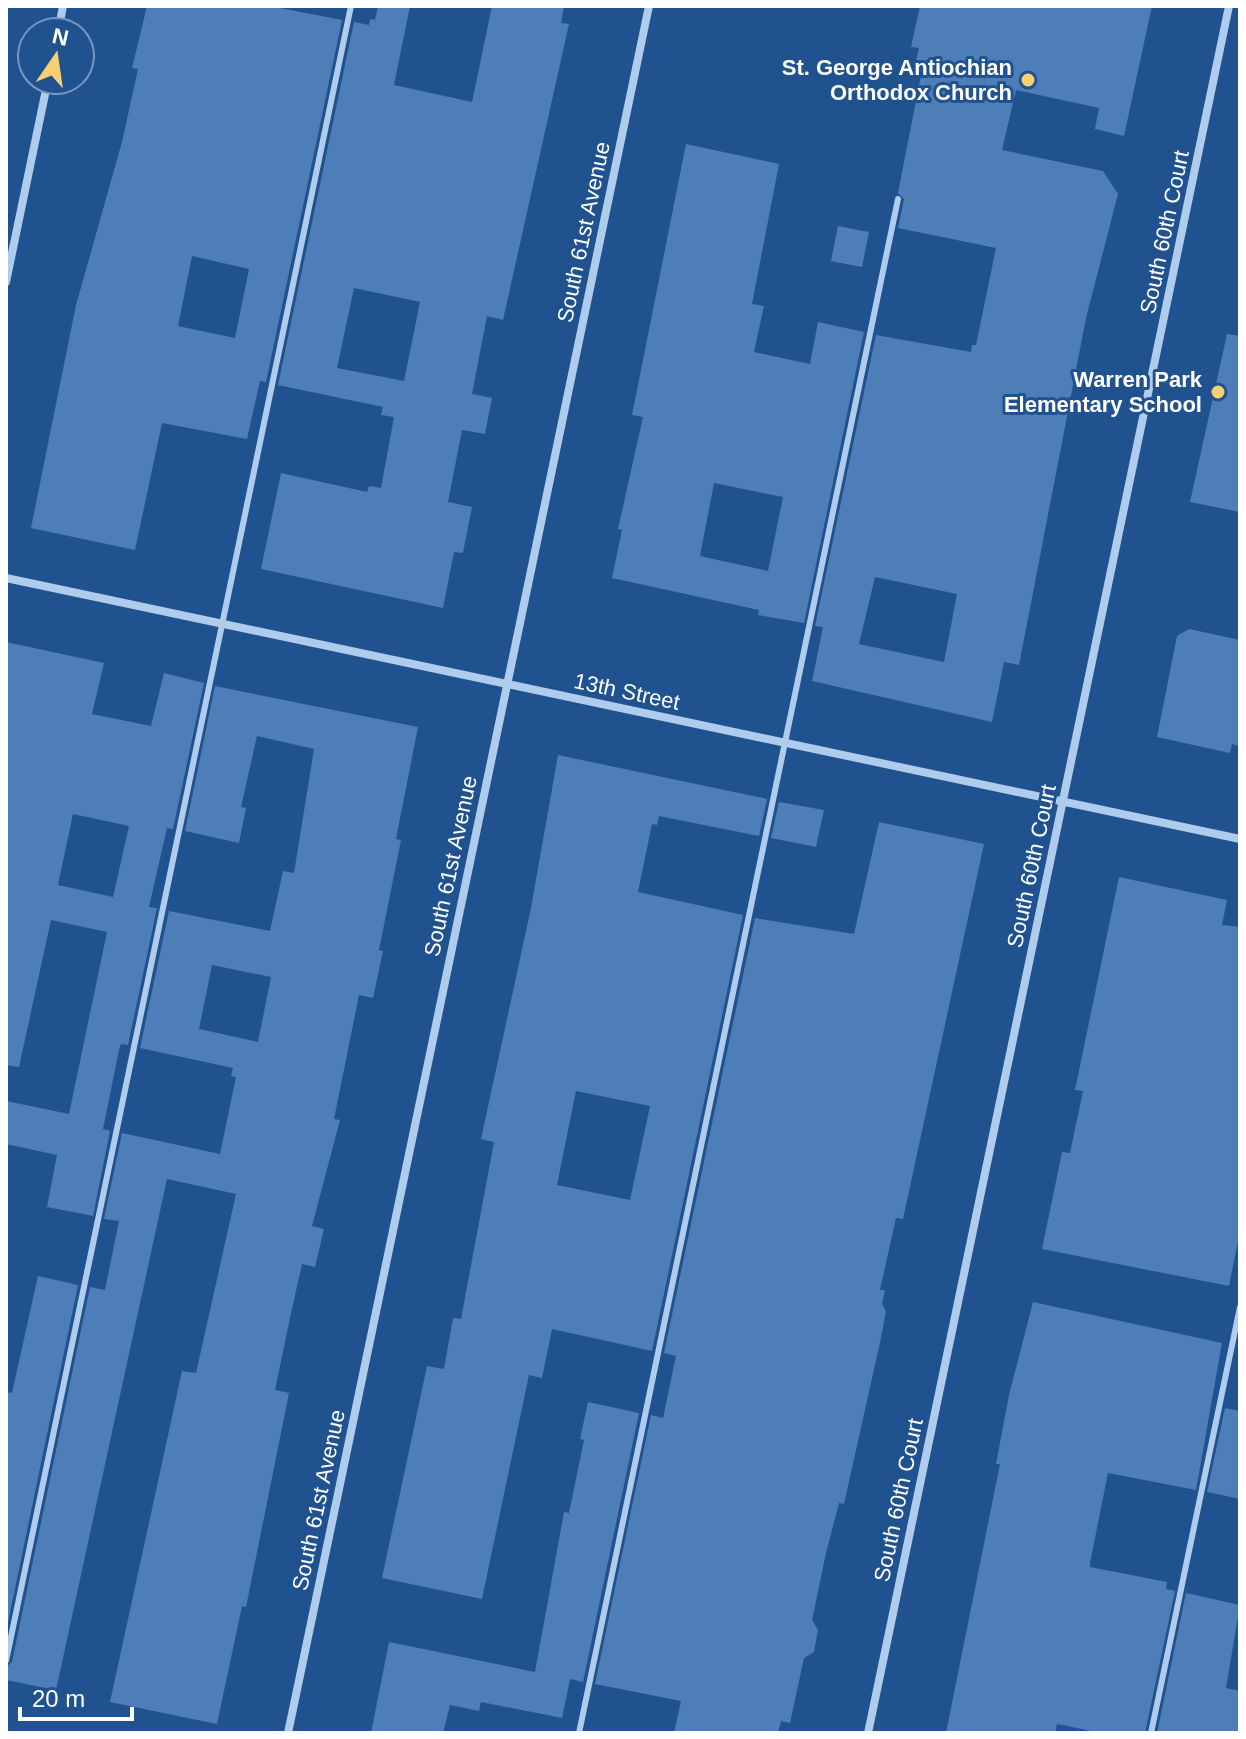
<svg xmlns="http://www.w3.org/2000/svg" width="1246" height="1739" viewBox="0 0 1246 1739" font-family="Arial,sans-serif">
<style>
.building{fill:#4d7eb8;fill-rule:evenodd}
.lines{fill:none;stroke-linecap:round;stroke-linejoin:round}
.lane{stroke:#b0ccec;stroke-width:6}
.street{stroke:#b0ccec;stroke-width:8}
.poi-dot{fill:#f9d071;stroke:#20528f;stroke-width:3}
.labels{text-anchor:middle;stroke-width:6;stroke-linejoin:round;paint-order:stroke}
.poi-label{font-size:22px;font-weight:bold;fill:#fff;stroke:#20528f;text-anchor:end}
.street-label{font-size:22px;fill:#fff;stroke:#20528f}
</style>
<rect width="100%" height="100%" fill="#20528f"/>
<path class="building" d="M147,6H270L342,20L266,382L260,381L247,439L162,423L135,550L31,528L76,305L122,142L138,69L132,68ZM192,256L249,269L235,338L178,326Z
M378,6H410L394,85L472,102L492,6H564L561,23L569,24L503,320L487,316L472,394L492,398L485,434L462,430L448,502L472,507L463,553L454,552L443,608L261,569L281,473L367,492L369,486L381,488L394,417L381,415L383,407L278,385L354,22L369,25L370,19L375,20ZM354,288L420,302L404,381L337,368Z
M920,6H1152L1124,136L1095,129L1099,108L1016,90L1002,150L1103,171L1118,194L1086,318L1019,665L1004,662L992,722L812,681L823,627L815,626L876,335L971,352L972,345H976L996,248L898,228L904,199L898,193L922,70L914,69L919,48L911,47ZM875,577L957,594L944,662L859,644Z
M686,144L779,164L752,304L764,306L754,352L810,364L818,322L864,332L804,623L758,615L759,610L612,578L622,530L618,529L643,417L632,415ZM714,483L783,497L768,571L700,556Z
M838,226L869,232L862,267L831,261Z
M1227,334L1240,336V512L1190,502Z
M1189,629L1240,640V746L1232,744L1230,753L1157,737L1177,636Z
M6,642L104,663L92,714L151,726L164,673L204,683L173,829L167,828L149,907L157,908L128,1045L121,1044L119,1050L103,1129L110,1131L93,1216L47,1207L57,1155L6,1144V1101L69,1114L107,932L51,920L19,1067L6,1065ZM73,814L129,826L113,897L58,885Z
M215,686L418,727L396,839L401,840L379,950L383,951L373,998L359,995L334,1119L340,1120L312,1226L324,1229L315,1267L302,1264L290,1318L275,1390L289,1393L246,1607L242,1606L217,1724L110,1702L182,1371L196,1373L236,1194L167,1179L56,1690L6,1680V1667L12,1662L90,1287L105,1290L119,1221L104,1219L122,1133L220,1154L236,1077L231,1076L233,1068L140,1048L169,911L270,931L283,871L294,873L314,749L257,736L241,807L246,808L239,843L185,831ZM212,965L271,977L258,1042L199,1029Z
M558,755L767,799L759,836L659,816L657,825L652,824L638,892L743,915L652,1351L552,1329L542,1378L529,1375L482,1599L382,1578L427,1366L444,1369L453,1318L461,1319L494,1142L481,1139L531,908ZM576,1091L650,1106L630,1200L557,1185Z
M779,802L824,810L816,847L771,838Z
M879,822L984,844L903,1219L896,1218L880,1290H885L882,1304L886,1311L881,1338L844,1504L839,1503L826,1553L812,1620L818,1630L814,1652L804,1658L790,1723L781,1721L778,1733H674L681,1701L595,1684L651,1415L663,1418L676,1356L664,1353L755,918L854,934Z
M1119,877L1227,900L1222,925L1240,927V1231L1229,1286L1042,1249L1062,1152L1070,1153L1083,1091L1075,1090Z
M38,1276L78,1285L6,1632V1392L12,1393Z
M1033,1302L1222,1343L1196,1490L1108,1473L1090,1563V1567L1167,1582L1166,1589L1175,1591L1145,1733H1101L1057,1724L1055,1733H946L1000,1464H996L1009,1395Z
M588,1402L639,1413L583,1682L570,1679L562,1718L481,1702L479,1711L450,1705L443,1733H371L389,1642L535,1672L564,1512L569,1513L584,1440L580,1439Z
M1225,1408L1240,1411V1499L1207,1492Z
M1186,1593L1240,1605L1226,1688L1240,1691V1733H1157Z"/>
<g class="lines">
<path class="lane" d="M6,1661L351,6
M579,1733L898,199
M1151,1733L1240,1307"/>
<path class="street" d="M58,32L63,6
M6,282L48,80
M6,578L1240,839
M288,1733L649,6
M868,1733L1229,6"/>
</g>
<g class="poi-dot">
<circle cx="1028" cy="80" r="8"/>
<circle cx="1218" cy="392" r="8"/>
</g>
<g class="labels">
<g class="poi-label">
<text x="1012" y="75">St. George Antiochian<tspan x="1012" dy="25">Orthodox Church</tspan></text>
<text x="1202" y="387">Warren Park<tspan x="1202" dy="25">Elementary School</tspan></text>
</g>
<g class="street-label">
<text transform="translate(583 232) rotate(-78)" y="8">South 61st Avenue</text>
<text transform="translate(1164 232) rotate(-78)" y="8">South 60th Court</text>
<text transform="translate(627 691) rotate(12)" y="8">13th Street</text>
<text transform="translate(450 866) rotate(-78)" y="8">South 61st Avenue</text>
<text transform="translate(1031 866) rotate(-78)" y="8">South 60th Court</text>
<text transform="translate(318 1500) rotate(-78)" y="8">South 61st Avenue</text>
<text transform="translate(898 1500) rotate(-78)" y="8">South 60th Court</text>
</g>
</g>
<rect width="1246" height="1739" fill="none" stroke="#ffffff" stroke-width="16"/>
<g transform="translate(56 56) rotate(13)"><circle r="38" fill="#20528f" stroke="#7997bc" stroke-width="2"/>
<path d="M0-6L14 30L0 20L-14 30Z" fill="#f9d071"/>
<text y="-12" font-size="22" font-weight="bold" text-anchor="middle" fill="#ffffff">N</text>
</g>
<path d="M20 1707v12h112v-12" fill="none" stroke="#ffffff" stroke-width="4"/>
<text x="32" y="1707" font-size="24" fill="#ffffff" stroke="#20528f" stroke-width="6" paint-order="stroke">20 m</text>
</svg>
